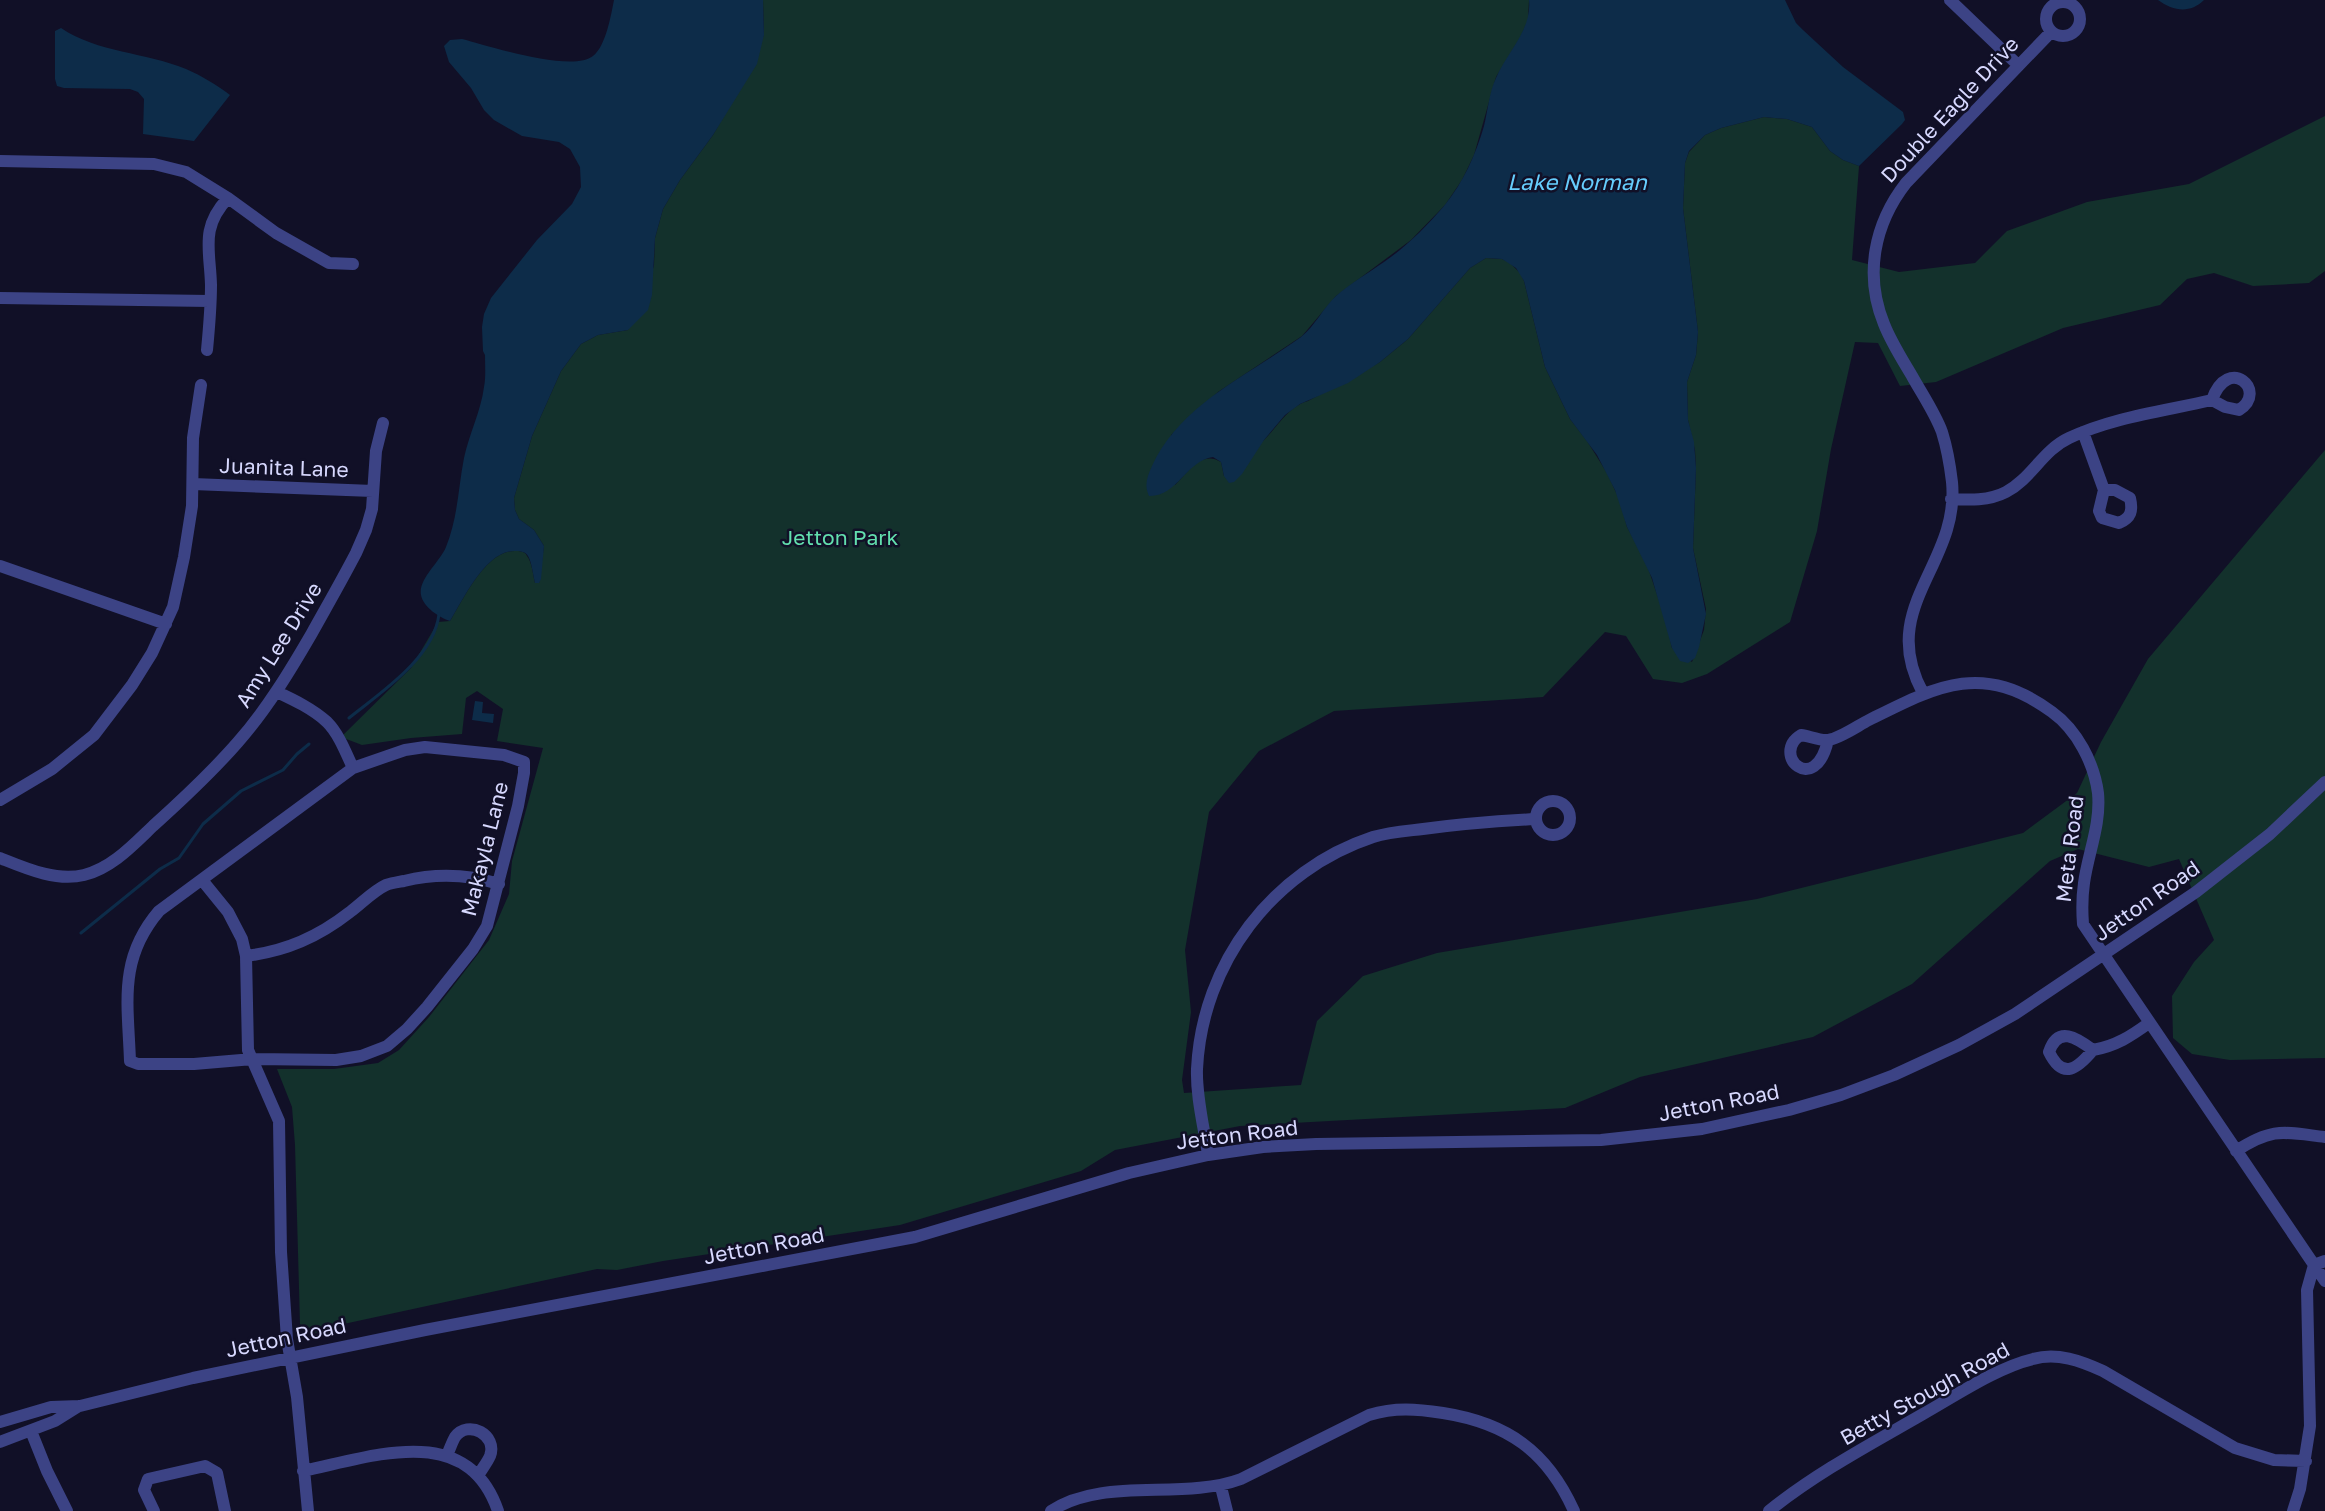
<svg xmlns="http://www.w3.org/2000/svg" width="2325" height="1511" viewBox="0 0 2325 1511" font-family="'Golos Text',sans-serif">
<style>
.green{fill:#13312c}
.water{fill:#0d2c49}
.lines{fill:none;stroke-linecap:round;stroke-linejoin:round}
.stream{stroke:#0d2c49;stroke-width:3}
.minor{stroke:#3c4385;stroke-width:12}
.labels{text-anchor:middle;stroke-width:5;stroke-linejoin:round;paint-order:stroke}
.street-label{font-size:21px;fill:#d7d8fe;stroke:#111027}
.park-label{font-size:21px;fill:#62dfae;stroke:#111027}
.water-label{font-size:22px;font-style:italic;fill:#66cdfd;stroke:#111027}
</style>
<rect width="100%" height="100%" fill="#111027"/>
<path class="green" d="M763,0H1529L1528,20L1521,36L1496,77L1474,155L1462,180L1445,205L1411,240L1336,296L1302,336L1218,392L1171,435L1175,485C1189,471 1201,450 1221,462L1224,476C1237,465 1251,454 1263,441C1278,427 1287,407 1308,401L1380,362L1408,339L1470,268L1486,258L1502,259L1510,263L1520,273L1524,281L1545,367L1570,419L1587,441L1607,473L1620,501L1627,527L1646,562L1665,618L1672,648L1692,662L1704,630L1706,609L1693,548L1696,468L1695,450L1688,420L1687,382L1696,355L1698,332L1683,208L1685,163L1689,152L1705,135L1721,128L1764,117L1787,119L1812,127L1830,151L1843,160L1859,166L1852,260L1899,272L1975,263L2007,231L2087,202L2189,184L2325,116V271L2309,283L2253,286L2214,273L2187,279L2160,305L2063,328L1936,382L1900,386L1878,343L1855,342L1831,449L1817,531L1790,622L1707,674L1682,683L1653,679L1626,636L1605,632L1543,697L1334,711L1259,751L1209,812L1185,950L1191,1012L1182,1080L1184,1093L1301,1085L1317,1021L1363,976L1437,953L1757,899L2023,833L2077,793L2101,742L2148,659L2325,450V1058L2230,1060L2192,1054L2173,1038L2172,996L2194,962L2214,940L2179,859L2149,867L2078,849L2050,861L1912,984L1813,1037L1640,1077L1565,1108L1240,1126L1115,1150L1081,1171L900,1225L663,1261L617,1270L597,1269L339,1325L320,1333L305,1332L300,1324L295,1145L292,1107L277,1069H334L378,1063L399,1050L429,1017L489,940L509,894L512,861L543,748L497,741L503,709L477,691L466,698L462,734L411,738L362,745L341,737L411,668L438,622L450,621C463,600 486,550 515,551C519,551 525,551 527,556C532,562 533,575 535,583H539L544,546L534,530L519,519L515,510L514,498L532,436L561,371L581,344L598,335L628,330L654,266L655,238L663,209L680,180L713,135L728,109L764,35Z"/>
<path class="water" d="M614,0H763L764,35L757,64L713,135L680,180L663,209L655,238L652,295L648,310L628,330L598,335L581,344L561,371L532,436L514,498L515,510L519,519L534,530L544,546L541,579L539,583H535C533,575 532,563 528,556C525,551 519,551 515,551C486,550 463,600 450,621C440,618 423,607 421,595C418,579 440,562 446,547C458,517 458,489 464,458C469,434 481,411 484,387C486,377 485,366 485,355L483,351L482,327L484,314L491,298L537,240L572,204L581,187L580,167L570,149L559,142L522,136L494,120L484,110L471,88L449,62L444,46L450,40L462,39C489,46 572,73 593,56C606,46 611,15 614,0Z
M1529,0H1785L1796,23L1803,30L1843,67L1903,112L1905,120L1902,124L1859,166L1843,160L1830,151L1812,127L1787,119L1764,117L1721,128L1705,135L1689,151L1685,163L1683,208L1698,332L1696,355L1687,382L1688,420L1694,442L1696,468L1693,548L1706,614L1699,647L1695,658L1688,663L1680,661L1672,648L1652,578L1627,527L1615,490L1597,455L1570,419L1545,367L1524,281L1516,268L1502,259L1486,258L1470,268L1408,339L1380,362L1348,383L1300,404L1285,415L1264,440L1242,474L1234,482L1229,483L1224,476L1221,462L1213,457C1186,461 1177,497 1149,496C1144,485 1147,477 1152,466C1180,404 1249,375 1301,337C1315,326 1323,308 1336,296C1351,283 1368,273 1384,262C1407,246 1426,227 1444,206C1463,183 1476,154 1484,126C1488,110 1489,93 1496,78C1507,52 1532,30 1529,0Z
M2158,0H2204C2190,14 2173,11 2158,0Z
M61,28C98,53 145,52 186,69C202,76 217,85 230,95L194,141L143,134L144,99L138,92L130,89L64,88L57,86L55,79V31Z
M475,701L483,702L482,713L494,714L493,723L472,720Z"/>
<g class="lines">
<path class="stream" d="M349,718C380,693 434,658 439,614
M81,933L160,869L179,858L203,824L241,791L283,770L297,754L309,744"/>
<path class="minor" d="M1950,0L2018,65
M2046 19a17 17 0 1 1 34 0a17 17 0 1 1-34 0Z
M0,161L154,164L186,172L228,198L276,233L329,263L353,264
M0,298L210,301
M207,350C209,329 211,307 211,285C210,249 200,228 228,198
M2083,432L2104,490L2099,511L2102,518L2119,523C2131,518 2133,511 2130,498L2115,490H2104
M193,484L373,491
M1951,499C1969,500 1989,501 2006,492C2031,479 2043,450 2069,438C2113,417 2165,411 2212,400L2225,407L2239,410C2269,391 2228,354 2212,400
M0,566L166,624
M277,692C294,700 313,709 327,722C339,734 346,753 353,768
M1923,693C1876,607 1960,565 1952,482C1950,465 1947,448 1942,432C1935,413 1922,394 1912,376C1902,359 1891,342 1884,324C1864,275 1874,224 1906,183L2051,32
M1828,740C1815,798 1770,754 1801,735C1809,736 1820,741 1828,740C1839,739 1859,725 1869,720C1937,686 1982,661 2052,712C2077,730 2094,763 2098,793C2101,825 2088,853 2084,883C2082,897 2082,911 2083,924L2325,1281
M425,747L504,755L524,762V773L518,806L487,926L473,949L427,1007L407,1029L387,1046L361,1056L336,1060L253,1059L194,1064H138L130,1061C128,1003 118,959 159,911L353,768L405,750Z
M0,800L52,769L94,735L132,685L152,653L173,607L184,557L192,506L193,438L201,385
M1536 818a17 17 0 1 1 34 0a17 17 0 1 1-34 0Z
M0,858C25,868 56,882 84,875C112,868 133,845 153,826C183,799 212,772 238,742C267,709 290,671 312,633C327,606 342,580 356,553L366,530L372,509L376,451L383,423
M202,880L228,912L242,939L246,956L248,1050L279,1121L281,1252L287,1339L297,1397L308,1511
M246,956C286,951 318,937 350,912C361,904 373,891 386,885C392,883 399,882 404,881C437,873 467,874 499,884
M2093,1050C2078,1068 2063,1081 2049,1052C2058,1025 2077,1038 2093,1050C2116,1046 2131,1036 2149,1023
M2236,1151C2273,1127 2283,1132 2325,1137
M1208,1155C1204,1127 1196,1097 1197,1069C1202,963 1273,870 1373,837C1389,832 1406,831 1423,829C1460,824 1498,821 1536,819
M2314,1265L2325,1261
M0,1422L51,1407L80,1406L193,1378L425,1330L915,1237L1129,1173L1208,1155L1263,1147L1316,1144L1601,1140L1702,1129L1789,1110L1841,1095L1894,1075L1959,1045L2015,1014L2196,892L2270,834L2325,782
M31,1431L47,1471L67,1511
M0,1442L55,1421L79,1406
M447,1455C450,1449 452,1442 455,1437C468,1419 498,1435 490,1456C487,1463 481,1470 478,1476
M303,1471C372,1457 467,1420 498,1511
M1221,1487L1227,1511
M154,1511L144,1490L148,1479L205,1466L217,1473L225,1511
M1051,1511C1104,1476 1182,1501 1241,1479L1369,1415C1395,1407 1417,1409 1443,1413C1507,1423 1547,1451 1574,1511
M1769,1511C1816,1473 1871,1444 1923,1414C1955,1396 1998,1367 2033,1359C2057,1352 2081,1361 2103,1371L2235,1448L2274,1460L2306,1461
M2293,1511L2300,1489L2310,1426L2307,1290L2314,1265"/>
</g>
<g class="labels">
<g class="street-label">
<text transform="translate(1950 110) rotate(-47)" y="7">Double Eagle Drive</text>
<text transform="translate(284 468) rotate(2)" y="7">Juanita Lane</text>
<text transform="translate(279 645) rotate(-58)" y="7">Amy Lee Drive</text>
<text transform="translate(485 849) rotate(-76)" y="7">Makayla Lane</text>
<text transform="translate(2070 849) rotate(-83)" y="7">Meta Road</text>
<text transform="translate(2147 901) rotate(-35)" y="7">Jetton Road</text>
<text transform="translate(1719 1103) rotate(-11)" y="7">Jetton Road</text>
<text transform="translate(1237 1135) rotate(-7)" y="7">Jetton Road</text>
<text transform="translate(764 1246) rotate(-11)" y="7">Jetton Road</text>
<text transform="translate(286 1338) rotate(-12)" y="7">Jetton Road</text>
<text transform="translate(1925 1394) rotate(-29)" y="7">Betty Stough Road</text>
</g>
<g class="park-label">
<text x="840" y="545">Jetton Park</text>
</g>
<g class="water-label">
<text x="1577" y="190">Lake Norman</text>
</g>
</g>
</svg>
